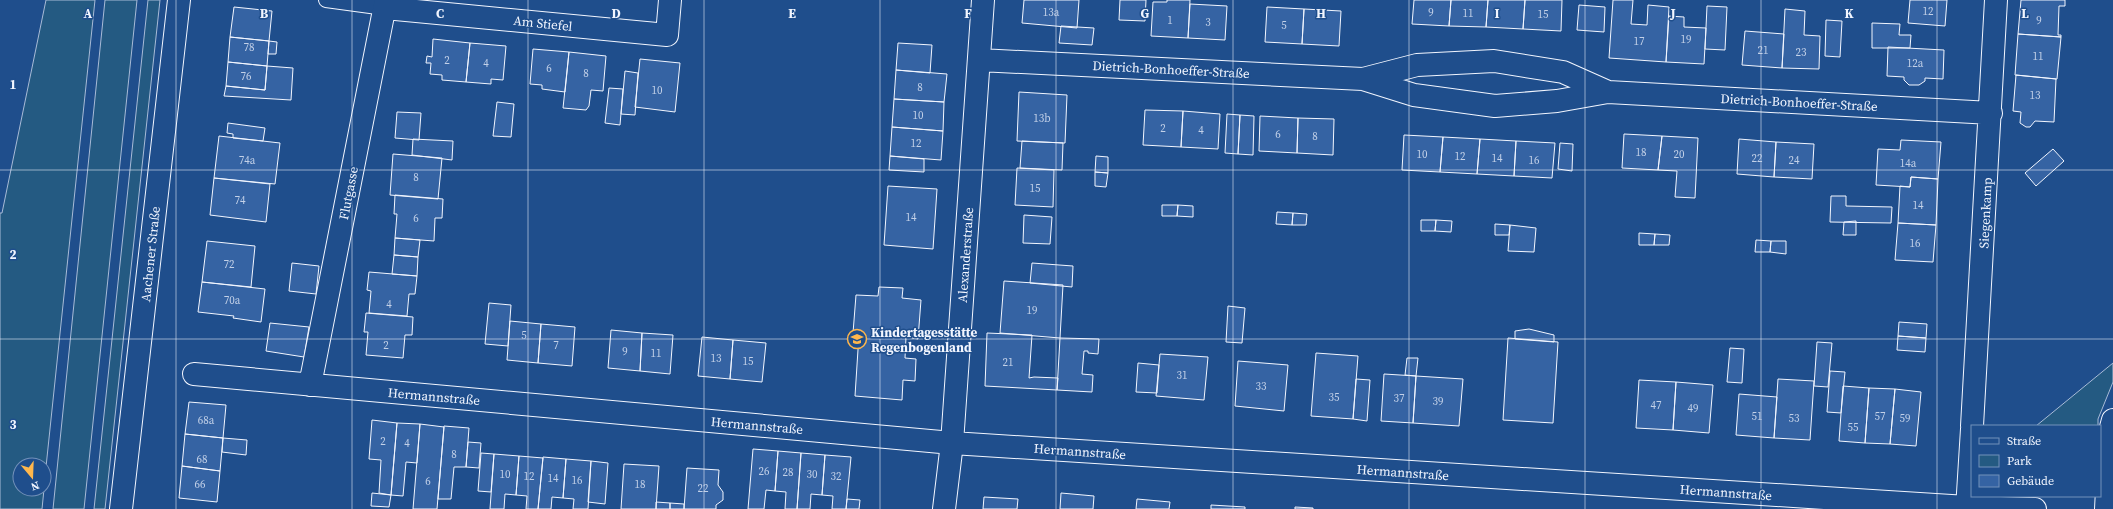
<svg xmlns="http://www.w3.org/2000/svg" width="2113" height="509" viewBox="0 0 2113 509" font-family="'Source Serif 4',serif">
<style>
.green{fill:#245a82;stroke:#a8bbd7}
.building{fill:#3563a3;stroke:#f2f6ff}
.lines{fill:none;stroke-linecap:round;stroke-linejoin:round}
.lane-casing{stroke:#f2f6ff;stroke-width:16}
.street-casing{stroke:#f2f6ff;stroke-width:24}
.secondary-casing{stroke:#f2f6ff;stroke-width:24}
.lane{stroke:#1f4e8c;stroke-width:14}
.street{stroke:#1f4e8c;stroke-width:22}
.secondary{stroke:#1f4e8c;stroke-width:22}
.grid{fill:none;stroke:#f2f6ff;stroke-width:1;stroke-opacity:0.55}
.labels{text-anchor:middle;stroke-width:3;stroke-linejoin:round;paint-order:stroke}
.number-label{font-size:11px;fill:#c3d1e8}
.street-label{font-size:13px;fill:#f2f6ff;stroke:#1f4e8c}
.poi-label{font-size:13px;font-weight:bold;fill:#f2f6ff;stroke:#1f4e8c;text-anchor:start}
.grid-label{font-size:13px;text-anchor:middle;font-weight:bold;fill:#f2f6ff;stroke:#1f4e8c;stroke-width:3;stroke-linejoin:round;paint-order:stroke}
</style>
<rect width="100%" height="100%" fill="#1f4e8c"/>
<path class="green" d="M46,0H95L44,486V465H20V489H44L42,509H0V213H2Z
M105,0H137L84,509H53Z
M148,0H160L105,509H94Z
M2113,363V382L2098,419V426H2036Z"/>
<path class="building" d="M1024,0H1079L1077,28L1022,23Z
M1120,0H1146L1145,21L1119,20Z
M1167,0H1190L1188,38L1151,36L1153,2H1167Z
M1414,0H1451L1449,26L1412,24Z
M1451,0H1488L1486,27L1449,26Z
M1488,0H1525L1523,29L1486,27Z
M1525,0H1562L1561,31L1523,29Z
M1613,0H1633L1631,24L1647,25L1648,5L1669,7L1666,62L1609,58Z
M1910,0H1947L1945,26L1908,23Z
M2021,0H2065V6H2059L2058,35H2061V37L2018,34Z
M1190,4L1227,6L1225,40L1188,38Z
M1579,5L1605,7L1604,32L1577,30Z
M1707,6L1727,7L1725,50L1705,49Z
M234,7L272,11L269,41L230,37Z
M1267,7L1304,9L1302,44L1265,42Z
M1304,9L1341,11L1339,46L1302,44Z
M1785,9L1805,11L1804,35L1820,36L1819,69L1782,68Z
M1669,16L1684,17V27L1706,28L1704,64L1666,62Z
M1826,20L1842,21L1840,57L1825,56Z
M1872,23L1900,24L1899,35H1911L1910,48H1872Z
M1061,26L1094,28L1092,45L1059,43Z
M1745,31L1784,34L1782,68L1742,65Z
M2018,34L2061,37L2057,79L2015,75Z
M230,37L269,41L267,66L228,62Z
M433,39L470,43L466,82L442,80V75L430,74L431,63H426L427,56L432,57Z
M269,41L277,42L276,54H268Z
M470,43L506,46L503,80L491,79V84L466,82Z
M898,43L932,45L930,73L896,70Z
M1888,47L1944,50L1943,79L1925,78V81L1919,85H1909L1904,80V77L1887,76Z
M533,49L569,52L565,92L542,89V85L530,84Z
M569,52L606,56L603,91L591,90L589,106L586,110L563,108Z
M640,59L680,63L675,112L635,107Z
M228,62L267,66L265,90L226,86Z
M267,66L293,68L291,100L224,96L226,86L265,90Z
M896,70L947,74L944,102L894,99Z
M625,71L638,73L635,115L621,114Z
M2016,75L2056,79L2054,122L2035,121L2030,127H2026L2020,123L2021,112L2013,111Z
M609,88L623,89L620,125L605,123Z
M1019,92L1067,95L1065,143L1017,141Z
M894,99L944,102L943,131L892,127Z
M497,102L514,104L511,137L493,136Z
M1145,110L1183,111L1181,147L1143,145Z
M1183,111L1220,114L1218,149L1181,147Z
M397,112L421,113L419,140L395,138Z
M1227,114L1240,115L1238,154L1225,153Z
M1240,115L1254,116L1253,155L1238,154Z
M1260,116L1298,118L1297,153L1259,151Z
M1298,118L1334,119L1333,155L1297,153Z
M228,123L265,128L263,141L233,138V134L227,133Z
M892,127L943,131L941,160L890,156Z
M1624,134L1662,136L1658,170L1622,168Z
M1404,135L1443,137L1440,172L1402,170Z
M219,136L280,143L275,184L214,178Z
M1662,136L1698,138L1695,198L1675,197L1677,171L1658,170Z
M1443,137L1480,139L1477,174L1440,172Z
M413,139L453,141L452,160L412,155Z
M1480,139L1516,141L1514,176L1477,174Z
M1739,139L1776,142L1774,177L1737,174Z
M1901,140L1941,142L1938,179L1911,177L1910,187L1876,185L1878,149L1900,150Z
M1022,141L1063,143L1062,170L1020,168Z
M1516,141L1555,143L1552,178L1514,176Z
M1776,142L1814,144L1812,179L1774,177Z
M1560,143L1573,144L1572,171L1558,169Z
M2053,149L2064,161L2036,186L2025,173Z
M393,154L442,158L438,199L390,195Z
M890,156L924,159V172L889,170Z
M1096,156L1108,157V173L1095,172Z
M1017,168L1054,170L1053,207L1015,205Z
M1095,172L1108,173L1106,187L1095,186Z
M1911,177L1938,179L1936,225L1898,223L1900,186L1910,187Z
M214,178L270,184L266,222L210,215Z
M888,186L937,189L933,249L884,245Z
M395,195L443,199L442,218H435L434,241L395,238L397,214H394Z
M1831,196H1846V206L1892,207L1891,223L1830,222Z
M1162,205H1178L1177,216H1162Z
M1178,205L1193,206V217L1177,216Z
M1277,212L1293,213L1292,225L1276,224Z
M1293,213L1307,214L1306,225H1292Z
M1024,215L1052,217L1050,244L1023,243Z
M1421,220H1436L1435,231H1421Z
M1436,220L1452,221L1451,232L1435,231Z
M1856,221V235H1843L1844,222Z
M1898,223L1936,225L1933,262L1895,260Z
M1495,224L1510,225L1509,235H1495Z
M1510,225L1536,228L1534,252L1508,251Z
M1639,233L1655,234L1654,245H1639Z
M1655,234L1670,235L1669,245H1654Z
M395,238L420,240L418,257L394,255Z
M1756,240L1771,241L1770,252H1755Z
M207,241L255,246L251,287L202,282Z
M1771,241H1786V254L1770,252Z
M394,255L418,257L417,276L392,274Z
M292,263L319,266L316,294L289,291Z
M1032,263L1073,266L1072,287L1030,283Z
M369,272L417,276L415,294H409L407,316L369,313L371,291L367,290Z
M1004,281L1063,285L1060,338L1000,333Z
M202,282L265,289L261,322L233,318L234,316L198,312Z
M879,287L903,288L902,298L921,300L918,339L906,337L905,358L916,359L915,381L903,380L902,400L855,396L859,334L853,333L856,295L878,296Z
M489,303L511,305L508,346L485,344Z
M1228,306L1245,308L1242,343L1226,342Z
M366,313L413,317L412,335H405L403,358L366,355L368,332H364Z
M510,321L541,324L538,363L507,360Z
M1899,322L1927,324L1926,338L1898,336Z
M270,323L309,327L304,357L266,351Z
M541,324L575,327L572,366L538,363Z
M1529,329L1554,335V342L1515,339V331Z
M611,330L642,333L640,371L608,368Z
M642,333L673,335L670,374L640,371Z
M987,333L1032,335L1029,378L1034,377L1058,378L1057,390L985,386Z
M1898,336L1926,338L1925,352L1897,350Z
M702,337L733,340L730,379L698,376Z
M1060,338L1099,339L1098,354L1088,353V351H1084L1082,374L1093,375L1092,392L1057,390Z
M1508,338L1558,342L1553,423L1503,420Z
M733,340L766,343L762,382L730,379Z
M1817,342L1832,343L1828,387L1814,386Z
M1730,348L1744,349L1742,383L1727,382Z
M1316,353L1358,356L1353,419L1311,416Z
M1160,354L1208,357L1204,400L1156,396Z
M1407,358H1418L1416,376L1405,375Z
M1238,361L1288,365L1284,411L1235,406Z
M1138,363L1159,365L1157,393L1136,392Z
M1830,371L1845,372L1841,413L1827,412Z
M1384,374L1416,376L1413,423L1381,421Z
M1416,376L1463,379L1459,426L1413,423Z
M1356,379L1370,380L1367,421L1353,419Z
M1778,379L1814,381L1810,440L1774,438Z
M1639,380L1676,382L1673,430L1636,428Z
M1676,382L1713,385L1709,433L1673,430Z
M1843,386L1869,388L1865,443L1839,441Z
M1869,388L1895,389L1890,444L1865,443Z
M1895,389L1921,392L1916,446L1890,444Z
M1739,394L1777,397L1774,438L1736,435Z
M189,402L226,405L223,438L185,434Z
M372,420L397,423L391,495L379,493L381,460L369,459Z
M397,423L420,424L417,463L406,462L403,496L391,495Z
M420,424L444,427L437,509H413Z
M444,426L469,428L466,467H454L451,499H438Z
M185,434L223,438L220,471L182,466Z
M223,438L247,440L246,455L222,452Z
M468,442L481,443L479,468L466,467Z
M753,449L778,451L775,491L766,490L764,509H748Z
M778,451L801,453L797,509H785L786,492L775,491Z
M481,453L494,454L491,492L478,491Z
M801,453L825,455L822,495L811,494L810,509H797Z
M494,454L519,456L516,495L505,494L504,509H490Z
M825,455L851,457L846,509H832L833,496L822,495Z
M519,456L543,458L538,509H526L527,496L516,495Z
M543,457L566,459L563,498L552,497L551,509H538Z
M566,459L591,461L588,509H573L574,499L563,498Z
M591,461L608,463L605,504L588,502Z
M624,464L659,466L656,509H621Z
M182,466L220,471L217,502L179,498Z
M687,468L719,470L718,485L723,492V500L716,505V509H684Z
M372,493L391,495L389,507L371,506Z
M1061,493L1094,496L1093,509H1060Z
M984,497L1018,499L1017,509H983Z
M847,499L860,500L859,509H846Z
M1137,499L1170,502L1169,509H1136Z
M656,502L670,503V509H656Z
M670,503L684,504V509H670Z
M1211,505L1245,507V509H1211Z
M1295,507L1313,508V509H1295Z"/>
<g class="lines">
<g class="lane-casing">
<path id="lane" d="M326,0L385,8"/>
</g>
<g class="street-casing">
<path id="street" d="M385,8L667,35L670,0
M979,60L1363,79L1414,95L1495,106L1557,101L1608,92L1991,113
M1363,79L1417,65L1494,61L1563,72L1608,92
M194,374L952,443L1967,507L2035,509
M310,385L386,0
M1972,426L1996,0
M944,509L952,443L983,0
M1967,509L1972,429
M2106,509L2110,431L2113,420"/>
</g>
<g class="secondary-casing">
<path id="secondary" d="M121,509L179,0"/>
</g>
<use href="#lane" class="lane"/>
<use href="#street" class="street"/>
<use href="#secondary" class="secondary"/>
</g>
<path class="grid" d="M176,0V509M352,0V509M528,0V509M704,0V509M880,0V509M1056,0V509M1233,0V509M1409,0V509M1585,0V509M1761,0V509M1937,0V509M0,170H2113M0,339H2113"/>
<defs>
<g id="school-ring" transform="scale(1)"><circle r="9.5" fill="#1f4e8c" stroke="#ffb74d" stroke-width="1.5"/><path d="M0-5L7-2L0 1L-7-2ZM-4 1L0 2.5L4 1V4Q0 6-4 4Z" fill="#ffb74d"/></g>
</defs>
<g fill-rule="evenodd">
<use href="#school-ring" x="857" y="339"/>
</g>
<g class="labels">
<g class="number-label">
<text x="1928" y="15">12</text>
<text x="1051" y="16">13a</text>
<text x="1431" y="16">9</text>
<text x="1468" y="17">11</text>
<text x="1543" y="18">15</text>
<text x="1170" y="24">1</text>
<text x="2039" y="24">9</text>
<text x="1208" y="26">3</text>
<text x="1284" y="29">5</text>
<text x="1686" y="43">19</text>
<text x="1639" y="45">17</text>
<text x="249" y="51">78</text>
<text x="1763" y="54">21</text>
<text x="1801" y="56">23</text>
<text x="2038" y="60">11</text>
<text x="447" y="64">2</text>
<text x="486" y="67">4</text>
<text x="1915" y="67">12a</text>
<text x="549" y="72">6</text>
<text x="586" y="77">8</text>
<text x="246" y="80">76</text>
<text x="920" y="91">8</text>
<text x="657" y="94">10</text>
<text x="2035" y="99">13</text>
<text x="918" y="119">10</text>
<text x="1042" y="122">13b</text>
<text x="1163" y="132">2</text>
<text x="1201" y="134">4</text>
<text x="1278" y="138">6</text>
<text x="1315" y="140">8</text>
<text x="916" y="147">12</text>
<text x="1641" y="156">18</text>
<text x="1422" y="158">10</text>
<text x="1679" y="158">20</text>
<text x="1460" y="160">12</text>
<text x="1497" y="162">14</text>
<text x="1757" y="162">22</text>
<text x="247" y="164">74a</text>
<text x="1534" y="164">16</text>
<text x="1794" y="164">24</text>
<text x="1908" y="167">14a</text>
<text x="416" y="181">8</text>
<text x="1035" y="192">15</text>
<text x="240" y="204">74</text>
<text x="1918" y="209">14</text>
<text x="911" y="221">14</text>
<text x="416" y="222">6</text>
<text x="1915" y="247">16</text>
<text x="229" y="268">72</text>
<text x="232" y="304">70a</text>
<text x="389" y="308">4</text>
<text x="1032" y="314">19</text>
<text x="524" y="339">5</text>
<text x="386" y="349">2</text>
<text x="556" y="349">7</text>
<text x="625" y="355">9</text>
<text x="656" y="357">11</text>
<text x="716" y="362">13</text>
<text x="748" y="365">15</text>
<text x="1008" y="366">21</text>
<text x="1182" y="379">31</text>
<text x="1261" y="390">33</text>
<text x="1334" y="401">35</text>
<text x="1399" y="402">37</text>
<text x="1438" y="405">39</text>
<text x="1656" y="409">47</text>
<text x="1693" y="412">49</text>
<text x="1757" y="420">51</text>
<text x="1880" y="420">57</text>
<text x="1794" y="422">53</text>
<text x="1905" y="422">59</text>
<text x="206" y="424">68a</text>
<text x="1853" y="431">55</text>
<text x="383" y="445">2</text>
<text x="407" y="447">4</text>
<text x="454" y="458">8</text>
<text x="202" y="463">68</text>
<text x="764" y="475">26</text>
<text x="788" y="476">28</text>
<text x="505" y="478">10</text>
<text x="812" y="478">30</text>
<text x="529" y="480">12</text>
<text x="836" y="480">32</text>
<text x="553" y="482">14</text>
<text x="577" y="484">16</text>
<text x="428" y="485">6</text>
<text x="200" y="488">66</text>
<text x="640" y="488">18</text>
<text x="703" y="492">22</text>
</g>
<g class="street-label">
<text transform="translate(543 23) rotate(6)" y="5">Am Stiefel</text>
<text transform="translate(1171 69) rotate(3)" y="5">Dietrich-Bonhoeffer-Straße</text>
<text transform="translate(1799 102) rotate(3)" y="5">Dietrich-Bonhoeffer-Straße</text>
<text transform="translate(348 193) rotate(-79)" y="5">Flutgasse</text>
<text transform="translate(1985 213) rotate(-87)" y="5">Siegenkamp</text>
<text transform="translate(150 254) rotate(-84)" y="5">Aachener Straße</text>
<text transform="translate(965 255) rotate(-86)" y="5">Alexanderstraße</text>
<text transform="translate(434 396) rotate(5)" y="5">Hermannstraße</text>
<text transform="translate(757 425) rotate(5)" y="5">Hermannstraße</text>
<text transform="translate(1080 451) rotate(4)" y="5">Hermannstraße</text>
<text transform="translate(1403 472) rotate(4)" y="5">Hermannstraße</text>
<text transform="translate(1726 492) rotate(4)" y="5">Hermannstraße</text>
</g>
<g class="poi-label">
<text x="871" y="337">Kindertagesstätte<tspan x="871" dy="15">Regenbogenland</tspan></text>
</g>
</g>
<g class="grid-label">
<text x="88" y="18">A</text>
<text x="264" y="18">B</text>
<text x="440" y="18">C</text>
<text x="616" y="18">D</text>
<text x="792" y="18">E</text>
<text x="968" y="18">F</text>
<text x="1145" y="18">G</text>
<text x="1321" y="18">H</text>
<text x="1497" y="18">I</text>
<text x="1673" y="18">J</text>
<text x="1849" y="18">K</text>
<text x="2025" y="18">L</text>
<text x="13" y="89">1</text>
<text x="13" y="259">2</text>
<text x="13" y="429">3</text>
</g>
<rect x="1971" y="425" width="130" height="72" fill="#1f4e8c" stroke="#7391ba"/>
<rect x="1979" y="438" width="20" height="6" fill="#1f4e8c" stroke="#7391ba"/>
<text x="2007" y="445" font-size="12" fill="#f2f6ff">Straße</text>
<rect x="1979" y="455" width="20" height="12" fill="#245a82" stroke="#7391ba"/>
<text x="2007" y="465" font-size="12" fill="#f2f6ff">Park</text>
<rect x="1979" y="475" width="20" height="12" fill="#3563a3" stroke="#7391ba"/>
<text x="2007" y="485" font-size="12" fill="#f2f6ff">Gebäude</text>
<g transform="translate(32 477) rotate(161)"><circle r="19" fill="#1f4e8c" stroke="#7391ba"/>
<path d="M0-3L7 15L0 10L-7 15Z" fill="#ffb74d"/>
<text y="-6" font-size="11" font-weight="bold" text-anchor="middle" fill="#f2f6ff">N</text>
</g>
</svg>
